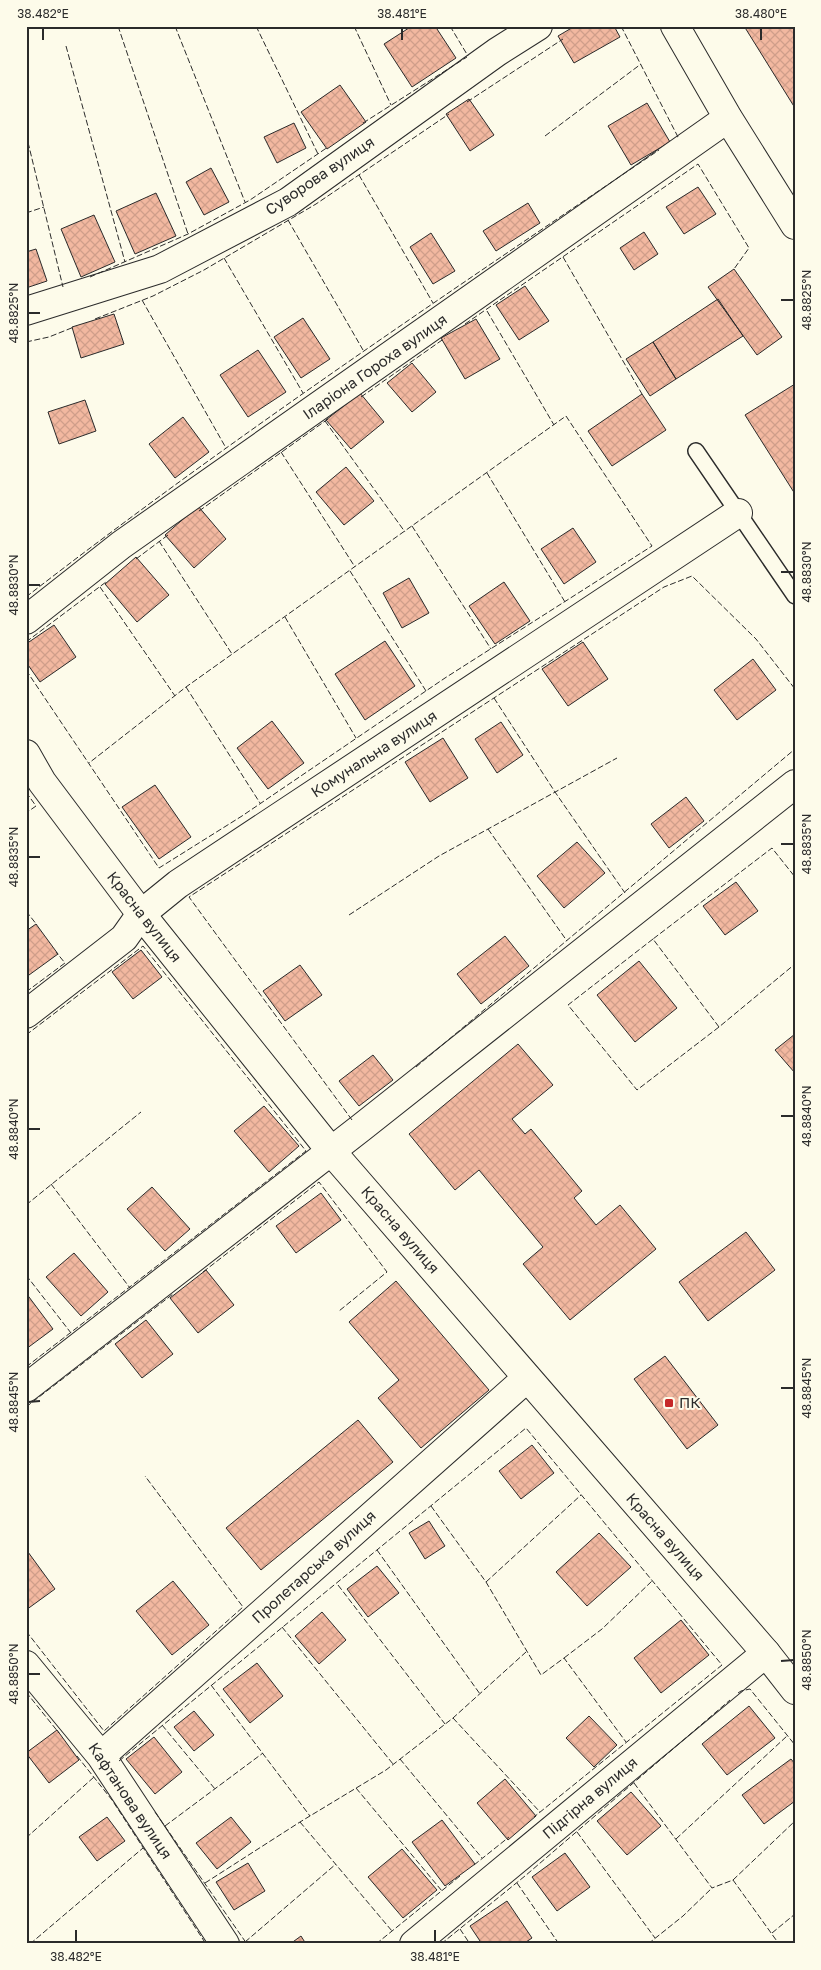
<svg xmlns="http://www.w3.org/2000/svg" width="821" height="1970" viewBox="0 0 821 1970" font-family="'Golos Text',sans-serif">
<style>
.building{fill:url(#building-cross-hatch);stroke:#2b2b2b}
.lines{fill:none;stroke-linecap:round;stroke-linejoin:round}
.lane-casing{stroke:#2b2b2b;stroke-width:18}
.street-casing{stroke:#2b2b2b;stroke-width:30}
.primary-casing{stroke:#2b2b2b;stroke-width:30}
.lane{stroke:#fdfbea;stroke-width:15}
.street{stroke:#fdfbea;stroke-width:28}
.primary{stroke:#fdfbea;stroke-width:28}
.fence{stroke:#2b2b2b;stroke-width:1;stroke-dasharray:6 2.5;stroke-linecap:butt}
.ticks{fill:none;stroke:#2b2b2b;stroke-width:2}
.poi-dot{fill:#c62828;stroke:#fdfbea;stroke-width:2}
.labels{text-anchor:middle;stroke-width:4;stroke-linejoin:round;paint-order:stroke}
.street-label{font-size:15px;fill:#2b2b2b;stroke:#fdfbea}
.poi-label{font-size:15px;fill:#2b2b2b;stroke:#fdfbea;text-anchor:start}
.neatline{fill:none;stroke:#2b2b2b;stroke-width:2}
.ticks-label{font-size:12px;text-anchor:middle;fill:#2b2b2b}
</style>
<defs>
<pattern id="building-cross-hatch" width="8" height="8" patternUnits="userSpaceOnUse" patternTransform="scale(1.25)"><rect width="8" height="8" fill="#f2b8a0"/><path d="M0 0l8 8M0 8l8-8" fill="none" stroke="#d09e8a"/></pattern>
</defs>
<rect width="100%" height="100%" fill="#fdfbea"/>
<path class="building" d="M412,26H435L456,58L412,87L384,44Z
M575,26H614L620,37L574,63L558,36Z
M744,26H795V108Z
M340,85L366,122L327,149L301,112Z
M469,99L494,135L470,151L446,114Z
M647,103L670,142L631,165L608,126Z
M294,123L306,148L277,163L264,137Z
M211,168L229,202L204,215L186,182Z
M698,187L716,214L684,234L666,207Z
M156,193L176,236L135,254L116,211Z
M528,203L540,223L496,251L483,231Z
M94,215L115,262L81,277L61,229Z
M644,232L658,254L634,270L620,248Z
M431,233L455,271L433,284L410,247Z
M36,249L47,281L26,288V252Z
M734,269L782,337L757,355L708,287Z
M525,286L549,321L519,340L496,305Z
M718,299L743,336L676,379L653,342Z
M114,314L124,344L81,358L72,327Z
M303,318L330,359L301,378L274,337Z
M476,319L500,359L465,379L441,338Z
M653,342L676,379L650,396L626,359Z
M258,350L286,392L248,417L220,375Z
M412,363L436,392L412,412L387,383Z
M795,384V494L745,415Z
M360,393L384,422L351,449L326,420Z
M642,394L666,430L612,466L588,431Z
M85,400L96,431L59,444L48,412Z
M183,417L209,452L175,478L149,444Z
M346,467L374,501L344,525L316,492Z
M198,506L226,539L194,568L165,535Z
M573,528L596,562L564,584L541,549Z
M136,557L169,595L137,622L105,584Z
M409,578L429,613L402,628L383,593Z
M504,582L530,621L495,644L469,606Z
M54,625L76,657L40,682L26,662V644Z
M385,641L415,686L365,720L335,674Z
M583,642L608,679L568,706L542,669Z
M753,659L776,690L737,720L714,690Z
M272,721L304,763L268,789L237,748Z
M501,722L523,755L497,773L475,739Z
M443,738L468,778L430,802L405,762Z
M155,785L191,837L159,859L122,807Z
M686,797L704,821L669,848L651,824Z
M577,842L605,873L564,908L537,876Z
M736,882L758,911L725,935L703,906Z
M36,924L58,954L29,975L26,971V931Z
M505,936L529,966L481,1004L457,974Z
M141,950L162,977L133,999L112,972Z
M639,961L677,1008L635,1042L597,995Z
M300,965L322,995L285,1021L263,991Z
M795,1034V1073L775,1050Z
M518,1044L553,1085L512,1119L525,1134L531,1129L582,1191L574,1198L596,1225L620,1205L656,1249L570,1320L523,1264L543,1247L479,1170L455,1190L409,1134Z
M373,1055L393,1080L359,1106L339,1081Z
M264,1106L299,1146L269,1172L234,1131Z
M152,1187L190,1229L165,1251L127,1209Z
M321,1193L341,1220L296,1253L276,1226Z
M746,1232L775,1270L708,1321L679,1282Z
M74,1253L108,1292L81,1316L46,1277Z
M206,1270L234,1305L198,1333L170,1298Z
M396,1281L489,1390L421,1448L378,1398L399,1380L349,1322Z
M26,1293L53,1329L26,1349Z
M146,1320L173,1354L142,1378L115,1344Z
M665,1356L718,1425L687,1449L634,1379Z
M358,1420L393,1462L261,1570L226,1528Z
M532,1445L554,1473L521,1499L499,1471Z
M429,1521L445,1546L425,1559L409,1533Z
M599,1533L631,1567L587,1606L556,1572Z
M28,1552L55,1589L26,1610V1553Z
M377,1566L399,1593L368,1617L347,1589Z
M173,1581L209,1625L172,1655L136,1611Z
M322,1612L346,1640L319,1664L295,1636Z
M681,1620L709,1655L661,1693L634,1658Z
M257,1663L283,1696L250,1723L223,1689Z
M749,1706L775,1738L727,1775L702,1744Z
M194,1711L214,1735L194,1751L174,1727Z
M589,1716L617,1745L594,1767L566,1738Z
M57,1730L79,1760L49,1783L26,1753Z
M154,1737L182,1772L155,1794L126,1759Z
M791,1759L795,1764V1801L764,1824L742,1795Z
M505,1779L536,1816L508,1840L477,1803Z
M631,1792L661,1826L627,1855L597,1821Z
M107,1817L125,1841L97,1861L79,1837Z
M231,1817L251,1842L217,1869L196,1843Z
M442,1820L475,1864L445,1886L412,1842Z
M402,1849L437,1890L403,1918L368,1877Z
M565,1853L590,1887L557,1911L532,1877Z
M248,1863L265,1891L234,1910L216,1882Z
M507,1901L532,1938L523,1944H482L470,1926Z
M301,1936L306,1944H290Z"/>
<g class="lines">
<g class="lane-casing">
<path id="lane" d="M696,451L795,596"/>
</g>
<g class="street-casing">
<path id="street" d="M675,26L728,118L795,225
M26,311L160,269L288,202L497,52L538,26
M26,620L121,545L728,118
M26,1014L124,938L141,914L178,884L738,513
M26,1388L362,1127L795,784
M26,1665L101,1756L225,1944
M101,1756L527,1378
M414,1944L766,1653"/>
</g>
<g class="primary-casing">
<path id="primary" d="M26,754L42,782L141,914L331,1151L766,1653L795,1690"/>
</g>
<use href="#lane" class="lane"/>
<use href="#street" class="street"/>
<use href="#primary" class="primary"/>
<path class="fence" d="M118,26L188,234
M175,26L245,202
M256,26L318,154
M354,26L391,105
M450,26L468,56
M621,26L678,137L676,138
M66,46L125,262
M467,102L563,39
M363,123L467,57
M26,134L63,287
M545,136L641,64
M359,175L433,303
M26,213L44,207
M288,220L363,350
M563,257L642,394
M224,258L303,393
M90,277L188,234L250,200L328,147
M142,300L226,448
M487,311L554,425
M95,319L153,296L204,270L316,204L449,114
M465,324L698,164L749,248L734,269
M26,342L49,337L74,327
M361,397L445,338
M325,421L405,532
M281,452L355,567
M487,473L565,602
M199,511L328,419
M412,526L491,649
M159,541L232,654
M136,559L168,535
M350,571L426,691
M100,587L175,696
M26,597C231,438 445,295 659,150
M285,617L356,738
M26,642L106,582
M26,670L159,868L242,816L445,678L652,546L566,416L186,687L89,763
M186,687L260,803
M494,698L555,792L625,893
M26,792L36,806L26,813
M488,829L567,941
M26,911L37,925
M349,915L439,856L617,758
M653,939L568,1005L637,1090L719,1027L795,964
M26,992L65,963L56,952
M719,1027L653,939L772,848L795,877
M26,1035L143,946L306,1151L26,1367
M416,1067L795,749
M352,1120L189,897L664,587L692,576L756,639L795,689
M51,1184L130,1288
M26,1205L141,1112
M203,1272L319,1182L387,1272L339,1311
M26,1275L71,1333
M26,1407L173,1294
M431,1506L486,1582L541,1675L564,1658L626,1742
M377,1550L480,1694
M486,1582L581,1495
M338,1585L445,1724
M282,1627L393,1764
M26,1631L104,1731L243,1607L145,1476
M564,1658L602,1629L652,1581
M211,1685L310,1816
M26,1692L59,1733
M738,1693L741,1691L750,1689L795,1745
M453,1718L540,1812
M162,1725L215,1789
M77,1756L112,1800L206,1944
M400,1759L482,1858
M119,1761L526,1428L722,1665L534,1817
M634,1783L712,1888L733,1880L779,1944
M356,1788L442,1891
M155,1812L247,1944
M300,1822L392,1931
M165,1826L263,1753
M577,1832L655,1938
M26,1838L94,1777
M676,1839L787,1736
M474,1865L509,1837
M733,1880L795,1821
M205,1883L300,1822L386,1770L453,1718L526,1652
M517,1883L559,1944
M460,1929L470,1944
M772,1933L795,1914
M245,1942L336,1864
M30,1944L143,1848
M376,1944L460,1876
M441,1944L525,1876L730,1700
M648,1944L683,1916L712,1888"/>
</g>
<path class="ticks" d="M43,28V40M402,28V40M761,28V40M781,300H794M28,313H40M781,572H794M28,585H40M781,844H794M28,857H40M781,1116H794M28,1129H40M781,1388H794M28,1402L40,1401M781,1661L794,1660M28,1674H40M76,1930V1942M435,1930V1942"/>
<rect class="poi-dot" x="664" y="1398" width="10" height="10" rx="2.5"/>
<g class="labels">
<g class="street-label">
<text transform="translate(320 176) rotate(-34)" y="5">Суворова вулиця</text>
<text transform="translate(375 367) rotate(-35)" y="5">Іларіона Гороха вулиця</text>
<text transform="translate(374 754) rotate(-33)" y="5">Комунальна вулиця</text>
<text transform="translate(144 917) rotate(52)" y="5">Красна вулиця</text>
<text transform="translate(400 1230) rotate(49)" y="5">Красна вулиця</text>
<text transform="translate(665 1537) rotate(49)" y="5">Красна вулиця</text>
<text transform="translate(314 1567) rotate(-42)" y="5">Пролетарська вулиця</text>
<text transform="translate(590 1798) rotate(-40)" y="5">Підгірна вулиця</text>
<text transform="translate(130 1801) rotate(56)" y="5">Кафтанова вулиця</text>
</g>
<g class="poi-label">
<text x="679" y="1408">ПК</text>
</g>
</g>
<rect width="821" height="1970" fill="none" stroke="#fdfbea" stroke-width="55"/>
<rect x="28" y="28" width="766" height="1914" class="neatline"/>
<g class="ticks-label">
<text x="43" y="18">38.482°E</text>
<text x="402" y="18">38.481°E</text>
<text x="761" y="18">38.480°E</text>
<text transform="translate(807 300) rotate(-90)" y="4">48.8825°N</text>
<text transform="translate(14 313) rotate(-90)" y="4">48.8825°N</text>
<text transform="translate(807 572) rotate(-90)" y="4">48.8830°N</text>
<text transform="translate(14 585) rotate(-90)" y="4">48.8830°N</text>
<text transform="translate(807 844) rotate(-90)" y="4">48.8835°N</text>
<text transform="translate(14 857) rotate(-90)" y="4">48.8835°N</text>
<text transform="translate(807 1116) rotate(-90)" y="4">48.8840°N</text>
<text transform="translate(14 1129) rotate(-90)" y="4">48.8840°N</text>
<text transform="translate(807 1388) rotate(-90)" y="4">48.8845°N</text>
<text transform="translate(14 1402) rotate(-90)" y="4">48.8845°N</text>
<text transform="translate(807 1660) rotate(-90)" y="4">48.8850°N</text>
<text transform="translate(14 1674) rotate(-90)" y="4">48.8850°N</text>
<text x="76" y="1961">38.482°E</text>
<text x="435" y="1961">38.481°E</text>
</g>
</svg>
